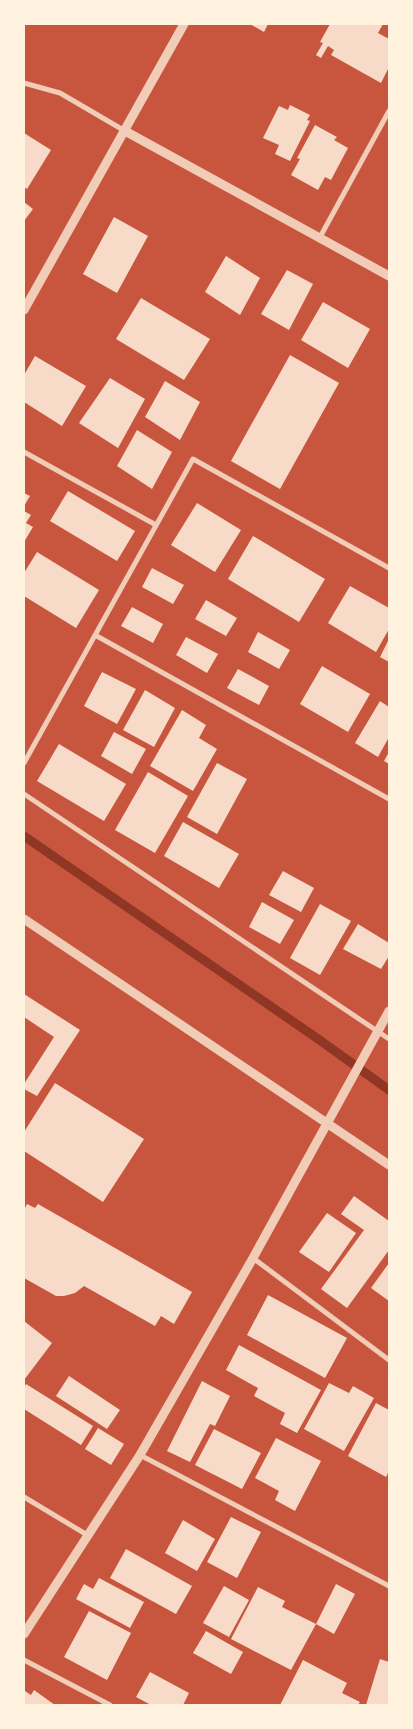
<svg xmlns="http://www.w3.org/2000/svg" width="413" height="1729" viewBox="0 0 413 1729" font-family="'Fira Sans',sans-serif">
<style>
.lines{fill:none;stroke-linecap:round;stroke-linejoin:round}
.stream{stroke:#8f3625;stroke-width:9}
.building{fill:#f7dbc8}
.minor{stroke:#f1ccb7;stroke-width:5}
.tertiary{stroke:#f1ccb7;stroke-width:9}
</style>
<rect width="100%" height="100%" fill="#c8553d"/>
<g class="lines">
<path class="stream" d="M24,836L321,1041L389,1090"/>
</g>
<path class="building" d="M250,24H268L264,32Z
M330,24H383L378,33L389,39V67L381,83L331,55L334,50L328,46L321,58L316,55L323,43L320,42Z
M290,105L310,115L307,120L310,121L290,161L275,154L279,145L263,138L279,106L288,110Z
M315,125L337,137L334,140L348,148L331,180L325,177L318,190L291,175L300,159L297,158Z
M24,133L51,150L27,189L24,187Z
M24,202L33,209L24,221Z
M114,217L148,236L117,293L83,274Z
M226,256L260,278L240,315L205,292Z
M287,270L313,284L289,330L261,314Z
M141,298L210,339L184,380L116,339Z
M323,302L370,329L348,368L301,340Z
M290,355L339,383L280,489L231,461Z
M35,356L86,386L62,426L24,402V375Z
M110,378L145,399L118,448L79,423Z
M165,381L200,402L180,440L145,417Z
M137,430L172,452L152,489L117,466Z
M68,491L135,531L117,561L50,521Z
M24,493L30,496L24,506Z
M197,503L241,530L215,572L171,545Z
M24,511L31,515L26,523L33,527L24,542Z
M253,536L325,579L299,622L228,579Z
M37,552L99,590L76,628L24,596V573Z
M152,568L184,585L173,604L142,587Z
M350,586L389,608V629L376,652L328,623Z
M206,600L237,618L226,636L195,619Z
M132,607L163,624L153,643L121,626Z
M258,632L290,650L279,669L248,652Z
M186,637L218,654L207,673L176,655Z
M389,639V662L380,657Z
M322,666L370,694L348,732L300,704Z
M238,669L269,686L259,705L227,688Z
M102,672L136,689L117,724L84,706Z
M145,690L175,708L154,747L123,730Z
M380,701L389,707V737L378,757L355,743Z
M182,710L206,725L199,738L217,749L193,791L150,766Z
M114,732L146,749L132,774L101,756Z
M59,744L126,784L104,821L37,781Z
M389,752V764L384,761Z
M217,763L247,779L217,834L187,817Z
M148,772L188,796L155,853L115,830Z
M183,822L239,854L219,888L164,856Z
M283,871L314,888L301,912L269,895Z
M262,902L294,920L280,944L249,927Z
M320,904L351,921L320,975L290,958Z
M358,924L389,943V956L381,969L343,949Z
M24,994L80,1030L37,1096L24,1089V1084L54,1037L24,1017Z
M55,1083L144,1139L103,1202L24,1151V1132Z
M354,1196L389,1221V1250L347,1308L321,1289L364,1230L341,1214Z
M27,1204L35,1208L38,1204L192,1292L174,1324L161,1316L155,1326L84,1286L75,1293L64,1296H56L24,1278V1210Z
M327,1213L356,1233L329,1272L299,1252Z
M389,1263V1301L371,1288Z
M268,1295L347,1338L325,1378L247,1335Z
M24,1321L52,1343L24,1380Z
M239,1345L321,1390L297,1433L280,1424L285,1413L254,1396L258,1388L226,1370Z
M69,1376L120,1410L107,1429L56,1396Z
M202,1381L230,1396L215,1426L210,1424L190,1462L167,1451Z
M329,1383L349,1393L353,1386L374,1398L344,1451L304,1429Z
M26,1384L93,1426L81,1445L24,1409V1388Z
M376,1403L389,1410V1471L386,1477L348,1456Z
M98,1428L124,1444L111,1465L85,1449Z
M214,1429L261,1453L242,1489L195,1465Z
M276,1438L321,1461L295,1511L275,1500L279,1491L255,1478Z
M231,1517L261,1532L237,1578L207,1562Z
M183,1520L215,1539L197,1571L165,1553Z
M126,1549L192,1586L176,1614L110,1578Z
M99,1578L144,1602L130,1628L76,1599L84,1584L93,1589Z
M336,1584L355,1594L334,1634L316,1624Z
M224,1586L249,1600L229,1637L203,1623Z
M258,1587L285,1601L282,1607L316,1624L291,1670L231,1639Z
M89,1611L131,1633L107,1680L64,1657Z
M206,1631L243,1652L231,1674L193,1653Z
M380,1659L389,1662V1705H366Z
M303,1660L347,1683L342,1693L360,1702L358,1705H280Z
M150,1672L189,1693L183,1705H151L136,1697Z
M34,1690L55,1705H24L25,1691L31,1695Z"/>
<g class="lines">
<path class="minor" d="M24,83L60,93L125,131
M319,239L389,111
M24,452L156,525
M95,635L389,799
M24,763L193,459L389,568
M24,794L389,1039
M253,1258L389,1360
M140,1455L389,1586
M24,1497L89,1536
M24,1660L110,1705"/>
<path class="tertiary" d="M125,131L389,276
M24,310L184,24
M24,919L389,1165
M24,1634L140,1455L253,1258L389,1011"/>
</g>
<rect width="413" height="1729" fill="none" stroke="#fff3e0" stroke-width="50"/>
</svg>
